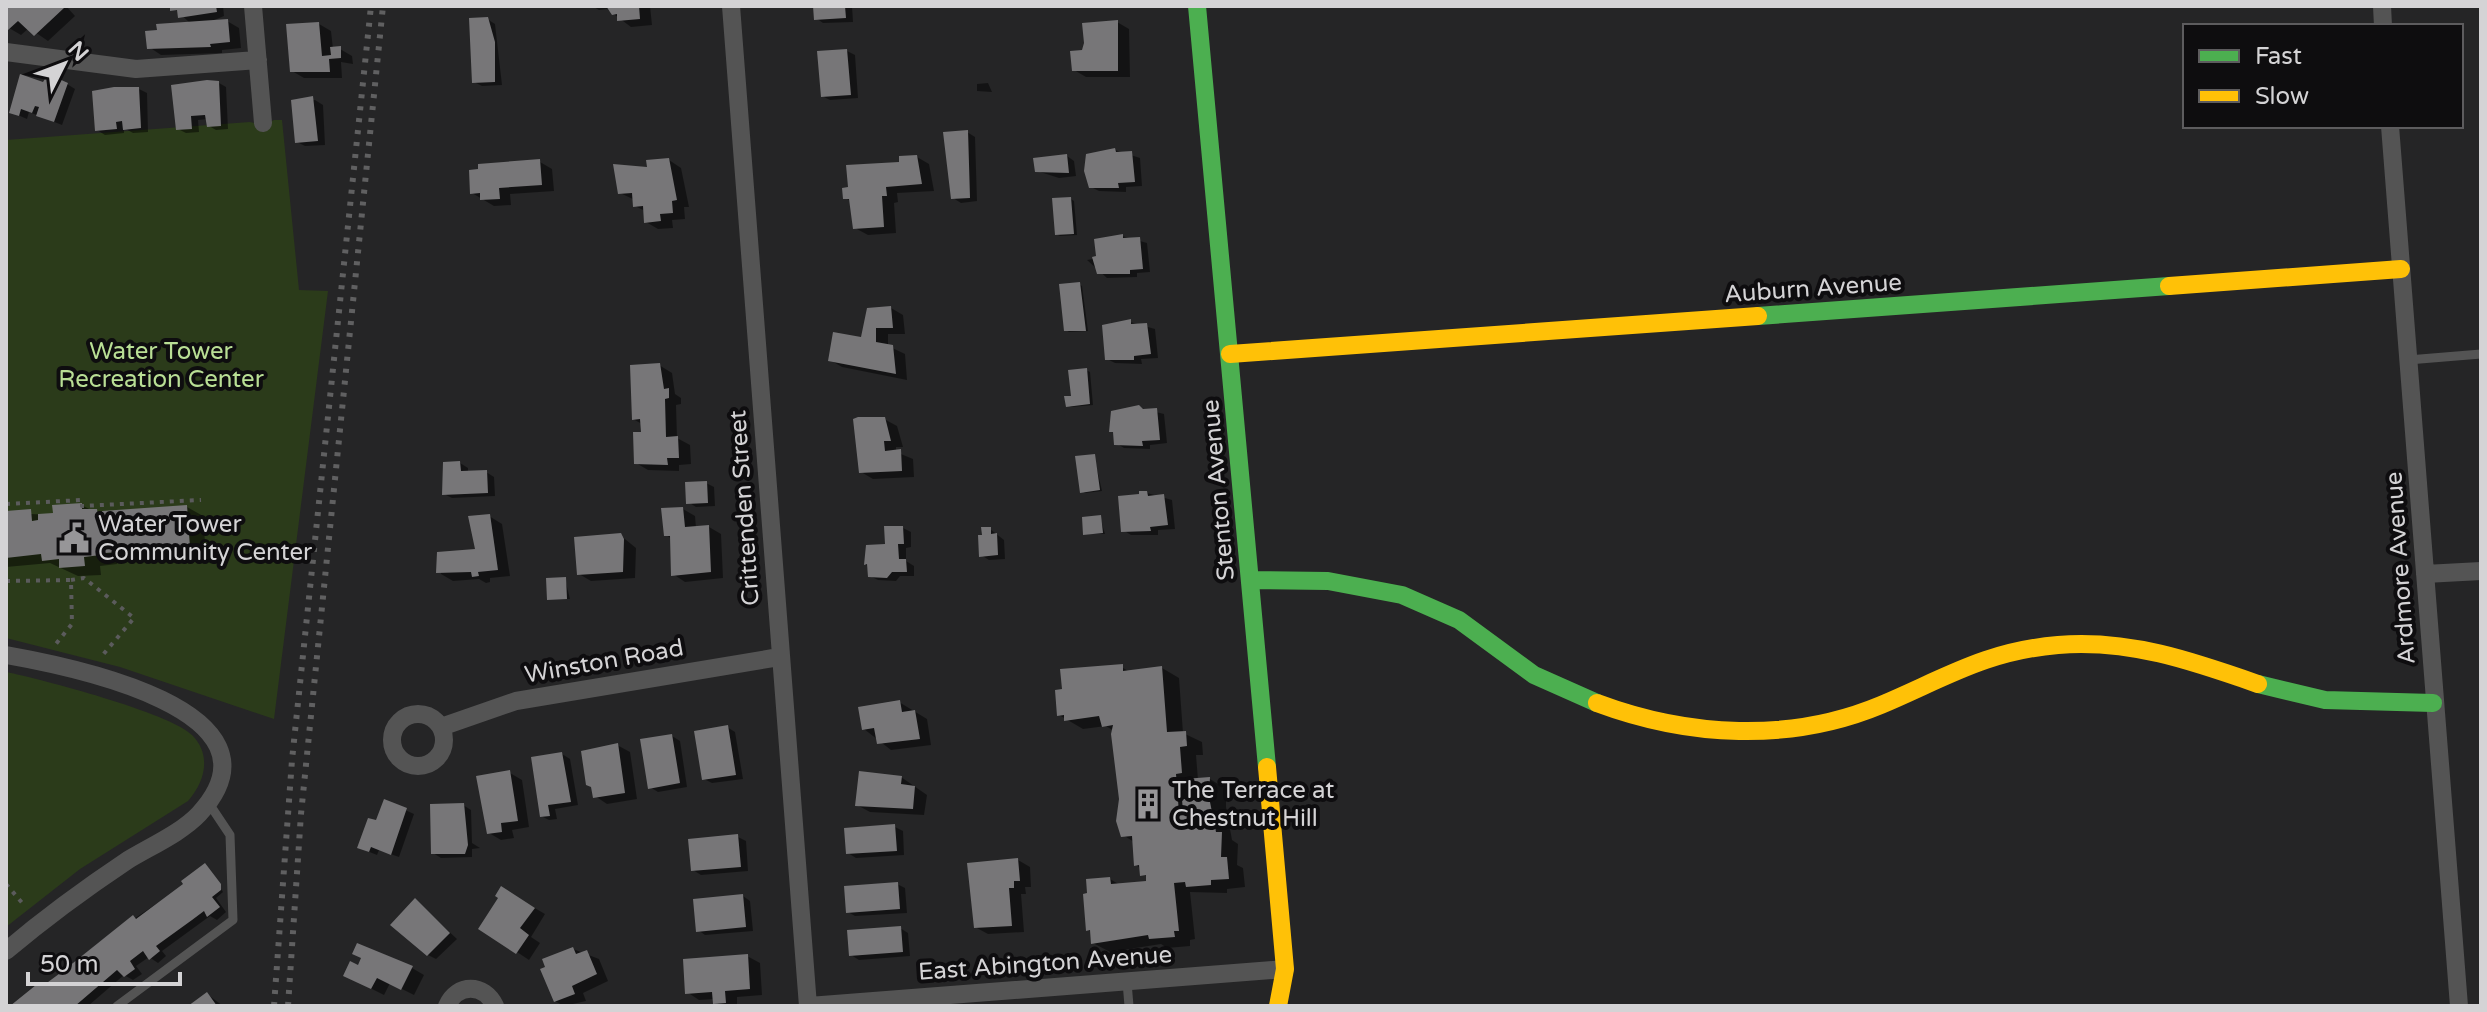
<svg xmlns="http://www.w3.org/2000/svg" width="2487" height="1012" viewBox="0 0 2487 1012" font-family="'Varela Round',sans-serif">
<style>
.green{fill:#2b3b1a}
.shadow{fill:#0007}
.building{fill:#777678}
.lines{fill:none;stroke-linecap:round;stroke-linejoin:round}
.path{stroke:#5b5b5c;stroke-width:4;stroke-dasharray:4 6;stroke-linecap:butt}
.lane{stroke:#545454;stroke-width:9}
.street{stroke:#545454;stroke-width:18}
.fast{stroke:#4caf50;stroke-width:18}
.slow{stroke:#ffc107;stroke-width:18}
.rail{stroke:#606061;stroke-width:6;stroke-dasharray:4 8;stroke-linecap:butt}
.labels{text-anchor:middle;stroke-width:8;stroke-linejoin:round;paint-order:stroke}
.street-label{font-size:24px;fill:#d4d3d5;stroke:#0e0d0f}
.park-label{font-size:24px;fill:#b9df95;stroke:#0e0d0f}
.poi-label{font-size:24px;fill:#d4d3d5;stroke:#0e0d0f;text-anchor:start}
</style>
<rect width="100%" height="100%" fill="#252526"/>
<path class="green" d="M274,120H282L299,290L328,291L274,719L120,667L6,638V140L250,122L263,125Z
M6,672C41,679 170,713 192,735C212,755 205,782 188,801L80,869L6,927Z"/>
<path class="shadow" d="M6,6H66L75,16L48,41L29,28L21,35L9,28Z
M172,6H223L224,16L212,21H227L239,28L241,48L222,50V53L161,55L149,47L191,24Z
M592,6H650L652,25L631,27L607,9L599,10Z
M815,6H852L853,22L823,23L816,18Z
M487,19L495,24L502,85L482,86L474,82Z
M1117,22L1129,29L1130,77H1086L1074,70Z
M319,24L331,31L333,49H340L352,56L353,64L341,62L342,78H304L292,71Z
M847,51L855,55L858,98L830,100L822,96Z
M219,83L226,87L228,129L216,130L209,126L208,119L198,120L199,132L186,133L178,129Z
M988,83L992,92L977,91V84Z
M44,84H67L75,89L62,125L29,112L27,119L11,112Z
M139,89L147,93L148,132L133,133L124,128V133L105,135L97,130Z
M315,100L323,105L325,145L305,146L297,142L293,102Z
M967,132L975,137L977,201L961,203L953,198Z
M1115,150L1140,158L1142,186L1126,187V192L1099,191L1091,187Z
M1067,156L1074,161L1076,176L1059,178L1037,171Z
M917,157L929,164L934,191L897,193L898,202L894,203L896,233L868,235L855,228L851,201L845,198Z
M669,160L681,168L689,207H684L685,219L672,220L673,228L658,229L646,222L645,211L635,206V200L620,193L649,169Z
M540,162L552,169L554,191L510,194L511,205L494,206L472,193Z
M1071,199L1074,201L1077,235L1060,236L1056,234Z
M1122,236L1147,243L1150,272L1137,273V277L1107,278L1087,260L1098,258Z
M1079,284L1082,286L1088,331L1069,332L1066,330Z
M891,308L903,315L905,334H888V346L905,354L907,380L842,367L830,360L863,340Z
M1130,322L1155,329L1158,358L1141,359L1142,364L1115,363L1107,359Z
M659,365L672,373L675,394L681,398V404L676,405L677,438L690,445L691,464L679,465V471L648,470L636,463L643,434L642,424L633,419Z
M1086,370L1090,372L1093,405L1071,407L1067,405Z
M1140,408L1164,414L1167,443L1150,445V449L1124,448L1116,443L1115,433L1111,431Z
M884,419L897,426L903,447H896V452L913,459L914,477L873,479L861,472Z
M1094,456L1102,491L1085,493L1082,491Z
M460,463L468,468V473L486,472L494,477L495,496L452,498L444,494Z
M706,483L714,487L715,506L696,507L688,502Z
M1147,493L1172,500L1175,529L1158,530V535H1131L1123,530Z
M81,505L104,516L187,507L203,516L206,555L124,561L116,557L117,564L100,566L101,575L78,576L50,563L6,567V513L55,515Z
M683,509L695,516L696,528L709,527L721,534L723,578L685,582L673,574L672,539L666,535Z
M489,516L502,524L510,576L490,578V582L486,583L479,579L453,581L441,574L437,556L477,551Z
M1100,517L1105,534H1085Z
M903,528L911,532V547L906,548V561L914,566V576H900L896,581L878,580L870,576L866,563Z
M990,529L1004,540L1005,559L989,560L981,555Z
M620,535L636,548L635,578L591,581L579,574Z
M565,579L570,599H549Z
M1123,668L1130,672L1162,668L1179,678L1183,733L1202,742L1203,755H1196L1198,780L1210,779L1226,789V807L1232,840L1238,844L1237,865L1243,868L1245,887L1227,889V893L1190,892L1195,939L1190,940V946L1167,948L1161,944L1110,952L1093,943L1092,932L1087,929L1110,879L1120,885L1149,883L1148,878L1136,864L1134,842L1123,835L1114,731L1106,726L1083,729L1059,715Z
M899,702L927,719L931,745L891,750L864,729Z
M727,727L735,732L743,779L712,783L704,779Z
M672,736L680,741L687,787L658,792L650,787Z
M617,745L630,752L637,799L607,804L595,796Z
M562,754L570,759L578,805L555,809L557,819L549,820L541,816Z
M510,773L522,780L529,827L512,830L514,838L501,840L489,833Z
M901,777L927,795L924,815L870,812L857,805Z
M385,801L414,814L399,857L379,850L377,855L367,851Z
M463,805L471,810L472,843L480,848L472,849V857L441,858L433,853Z
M895,827L903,831L904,855L856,858L848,853Z
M738,837L746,841L748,871L701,875L693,870Z
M1018,860L1030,867L1031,887H1025L1026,894H1021L1024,932L988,934L975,927Z
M205,865L223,892L216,898L226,912L217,920L210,916L199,924L162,951L166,956L158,963L149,957L136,966L142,974L133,980L124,975L88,1006H13L45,987L98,943L186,884Z
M897,884L905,888L907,913L855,916L848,912Z
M502,889L545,914L531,937L540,943L529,960L481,928L501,897Z
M743,896L750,901L753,931L705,935L698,930Z
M415,900L457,939L436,959L428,955Z
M900,928L908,933L910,956L859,960L851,955Z
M573,949L599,959L608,981L583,993L586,1001L564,1006L555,1001Z
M747,956L760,963L762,995L737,997V1006H720L715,999L699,1000L687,992Z
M359,968H412L424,975L414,995L390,983L384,995L358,982Z
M207,994L223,1006H191Z"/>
<path class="building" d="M6,6H62L64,8L34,36L18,21L8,30Z
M170,6H216L217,12L178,18L177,10L170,11Z
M606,6H639L640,19L617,21V14L612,15Z
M813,6H845L846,18L814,20Z
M488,17L495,42V82L472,83L469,18Z
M228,19L230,42L210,44L211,47L147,49L145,31L157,30L156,24Z
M1118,20V71H1072L1070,51L1082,50L1084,43L1082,23Z
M319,22L322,56L331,55L330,47L341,46V58L329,59L330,72H290L286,24Z
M847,49L851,95L821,97L817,51Z
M20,74L43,82L48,74L68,83L54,122L36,116L39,107L35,106L32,113L21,109L19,116L9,113Z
M207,80L219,81L221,126L207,127L205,115L191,116L192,129L176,130L171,85Z
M114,87H139L141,128L123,130L122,121L116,122L117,129L95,131L92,91Z
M313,96L318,141L295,143L291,100Z
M968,130L970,198L951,199L943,132Z
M1115,148L1116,152L1132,151L1135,182L1118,183L1119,188H1089L1084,171L1086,154Z
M1067,154L1069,173L1035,172L1033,158Z
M917,155L922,184L886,187L887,196H882L884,227L853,229L849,199H843L842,188L848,187L846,165L899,162V156Z
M669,158L677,200L672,201L673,213L660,214L661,221L644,223L643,206L633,207L632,193L618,194L613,164L647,167L646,160Z
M540,159L542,185L499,188L500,199L480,200V193L470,194L469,170L478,169V164Z
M1071,197L1074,234L1055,235L1052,198Z
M1123,234V238L1140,237L1143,269L1130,270V274H1097L1092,257L1096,256L1094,239Z
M1080,282L1086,331H1064L1059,284Z
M891,306L893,328H876V342L893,345L896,374L828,361L833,332L861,337L867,308Z
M1131,319V324L1147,323L1151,354L1134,356V360H1105L1102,325Z
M660,363L664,389L669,388V398L665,399L666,437L678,436L679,458H667L668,465L634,464L633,432H641L640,419L632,420L630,365Z
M1087,368L1090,404L1066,407L1064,396H1071L1068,370Z
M1139,405L1143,409L1157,408L1160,440L1142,441L1143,446L1114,445L1113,432H1109L1111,411Z
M858,417H885L891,441H884L885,451L901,449L902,471L859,473L853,419Z
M1095,454L1100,490L1080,493L1075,456Z
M460,461L461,471L487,470L488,493L442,495L443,462Z
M707,481L708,503L686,504L685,482Z
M1139,491H1147L1148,496L1164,494L1168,525L1150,527L1151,531L1121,532L1118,496L1139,494Z
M82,503V509H97L98,515H102V511L187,505L190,547L105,553V549H100L101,555L84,557L85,566L59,568V559L42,561L41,554L6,558V511L31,509L32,521L38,520V514L53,513L52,505Z
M683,507L685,527L709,525L711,572L671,576L670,536H664L661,508Z
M490,514L498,570L478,572L479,576L472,577L471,572L436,573L437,552L475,549L468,516Z
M1101,515L1103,533L1083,535L1082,517Z
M884,526H903L904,544H898L899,559H906L907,572H892L887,578L868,577L867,564L864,565L866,545L885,544Z
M981,527H991V534L997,533L998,555L979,557L978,535H982Z
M621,533L624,539L623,572L577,575L574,537Z
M566,577L567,599L547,600L546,578Z
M1123,664V671L1162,666L1167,732L1186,731L1187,746L1180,747L1182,773L1176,774L1179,813L1183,812L1182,799H1186L1184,779L1210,777L1209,797L1216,832H1222L1221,857H1227L1229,879L1211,880V885L1186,887L1185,882L1174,883L1179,931H1174L1175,937L1149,939L1148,935L1091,944L1090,930L1086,931L1083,894L1087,893L1086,879L1110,877L1111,884L1146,881V875L1140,876L1139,865L1134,866L1132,836L1121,837L1116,821L1119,799L1111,734L1113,725L1102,727L1099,716L1064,721V715L1057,716L1055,690L1062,689L1060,669Z
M900,700L902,712L915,710L920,739L877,744L874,728L862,730L858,707Z
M728,725L736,775L702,780L694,731Z
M672,734L680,783L648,789L640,739Z
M618,743L625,793L593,798L591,787L586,785L581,751Z
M562,752L571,802L548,805L550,816L540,817L531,757Z
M510,770L518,821L501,823L502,832L487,834L476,776Z
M859,771L902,776L901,784L915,786L913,809L855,806Z
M384,799L407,808L391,855L371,847L369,852L357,848L368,818L376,820Z
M464,803L468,845L465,854H431L430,804Z
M895,824L897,851L846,854L844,828Z
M738,834L741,867L691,871L688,839Z
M1018,858L1020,881H1014V888H1009L1012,926L974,928L967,863Z
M205,863L221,884V890L212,897L220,907L207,917L204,911L192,920L156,946L160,951L149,960L143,951L130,961L135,969L124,977L117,970L75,1006H10L36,985H44L63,971L133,915L136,919L183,884L181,881Z
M898,882L900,909L846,913L844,886Z
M501,886L535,908L520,928L529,935L516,954L478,929L498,898L495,896Z
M743,894L746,927L696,932L693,899Z
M415,898L450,933L427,956L390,925Z
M901,926L903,952L849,956L847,930Z
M357,943L413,966L401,990L377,978L371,989L343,976L350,961L358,965L361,958L352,954Z
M573,947L576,954L587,950L597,974L572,986L575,994L554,1002L540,969L545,967L542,959Z
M748,954L750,989L725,991L726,1003L713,1004L712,992L685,994L683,959Z
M207,992L217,1006H188Z"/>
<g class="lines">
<path class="path" d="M6,504L82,500V506L201,500
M71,580L84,578L134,618L101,657
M6,581L71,580L72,624L55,645
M6,884L24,905"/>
<path class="lane" d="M2408,360L2481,354
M1127,982L1129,1006
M117,1006L233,920L230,835L208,802"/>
<path class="street" d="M253,6L263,123
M731,6L808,1006
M2382,6L2383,26
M6,52L136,69L258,60
M2390,126L2459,1006
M2425,574L2481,571
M6,655C68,666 295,710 199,814C181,833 151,846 128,860C86,888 45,918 6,951
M392 740a26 26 0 1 1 52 0a26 26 0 1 1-52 0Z
M441,727L516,701L779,657
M447,1006C457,983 484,983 495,1006
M809,1006L1285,969"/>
<path class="fast" d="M1197,6L1267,767
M1758,316L2169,286
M1250,580L1328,581L1402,595L1459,620L1534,675L1597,703
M2258,684L2325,700L2433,703"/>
<path class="slow" d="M2169,286L2401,269
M1230,354L1758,316
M1597,703C1688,737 1790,743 1881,705C1945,678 1986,651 2058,645C2129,639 2192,661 2258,684
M1267,767L1285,969L1278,1006"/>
<path class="rail" d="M274,1006L292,760L371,6
M288,1006L301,814L383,6"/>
</g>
<defs>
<g id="civic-bare" transform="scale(2.4)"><path d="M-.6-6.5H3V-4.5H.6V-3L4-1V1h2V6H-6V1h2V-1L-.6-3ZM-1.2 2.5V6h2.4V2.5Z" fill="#979698" stroke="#0e0d0f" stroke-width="2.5" paint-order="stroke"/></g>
<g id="building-bare" transform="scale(2.4)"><path d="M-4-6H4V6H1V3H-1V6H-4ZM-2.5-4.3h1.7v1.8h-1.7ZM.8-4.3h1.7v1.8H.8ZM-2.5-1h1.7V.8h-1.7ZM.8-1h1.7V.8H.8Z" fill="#979698" stroke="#0e0d0f" stroke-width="2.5" paint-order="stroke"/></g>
</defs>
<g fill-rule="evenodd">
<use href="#civic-bare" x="74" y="538"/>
<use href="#building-bare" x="1148" y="804"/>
</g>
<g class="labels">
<g class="street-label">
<text transform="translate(1813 288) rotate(-4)" y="8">Auburn Avenue</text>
<text transform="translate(1218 490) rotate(-95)" y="8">Stenton Avenue</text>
<text transform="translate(744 508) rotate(-94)" y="8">Crittenden Street</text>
<text transform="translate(2400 568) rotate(-94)" y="8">Ardmore Avenue</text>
<text transform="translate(604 661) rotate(-10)" y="8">Winston Road</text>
<text transform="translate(1045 963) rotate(-4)" y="8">East Abington Avenue</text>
</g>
<g class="park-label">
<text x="161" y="359">Water Tower<tspan x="161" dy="28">Recreation Center</tspan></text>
</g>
<g class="poi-label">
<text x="98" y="532">Water Tower<tspan x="98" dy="28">Community Center</tspan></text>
<text x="1172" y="798">The Terrace at<tspan x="1172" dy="28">Chestnut Hill</tspan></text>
</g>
</g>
<rect width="2487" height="1012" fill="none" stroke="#d4d3d5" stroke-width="16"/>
<rect x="2183" y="24" width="280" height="104" fill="#0e0d0f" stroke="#5d5c5e" stroke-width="2"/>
<rect x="2199" y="50" width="40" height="12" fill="#4caf50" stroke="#5d5c5e" stroke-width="2"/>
<text x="2255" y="64" font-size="24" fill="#d4d3d5">Fast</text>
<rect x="2199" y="90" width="40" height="12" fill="#ffc107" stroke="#5d5c5e" stroke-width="2"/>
<text x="2255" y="104" font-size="24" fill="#d4d3d5">Slow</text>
<g transform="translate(64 64) rotate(48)" stroke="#0e0d0f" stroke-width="6" paint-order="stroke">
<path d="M0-6L14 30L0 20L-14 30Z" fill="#d4d3d5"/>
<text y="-12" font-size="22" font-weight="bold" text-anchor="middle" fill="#d4d3d5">N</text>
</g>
<path d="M28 972v12h152v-12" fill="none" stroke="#d4d3d5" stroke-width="4"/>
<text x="40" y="972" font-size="24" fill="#d4d3d5" stroke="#0e0d0f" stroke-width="6" paint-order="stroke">50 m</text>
</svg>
